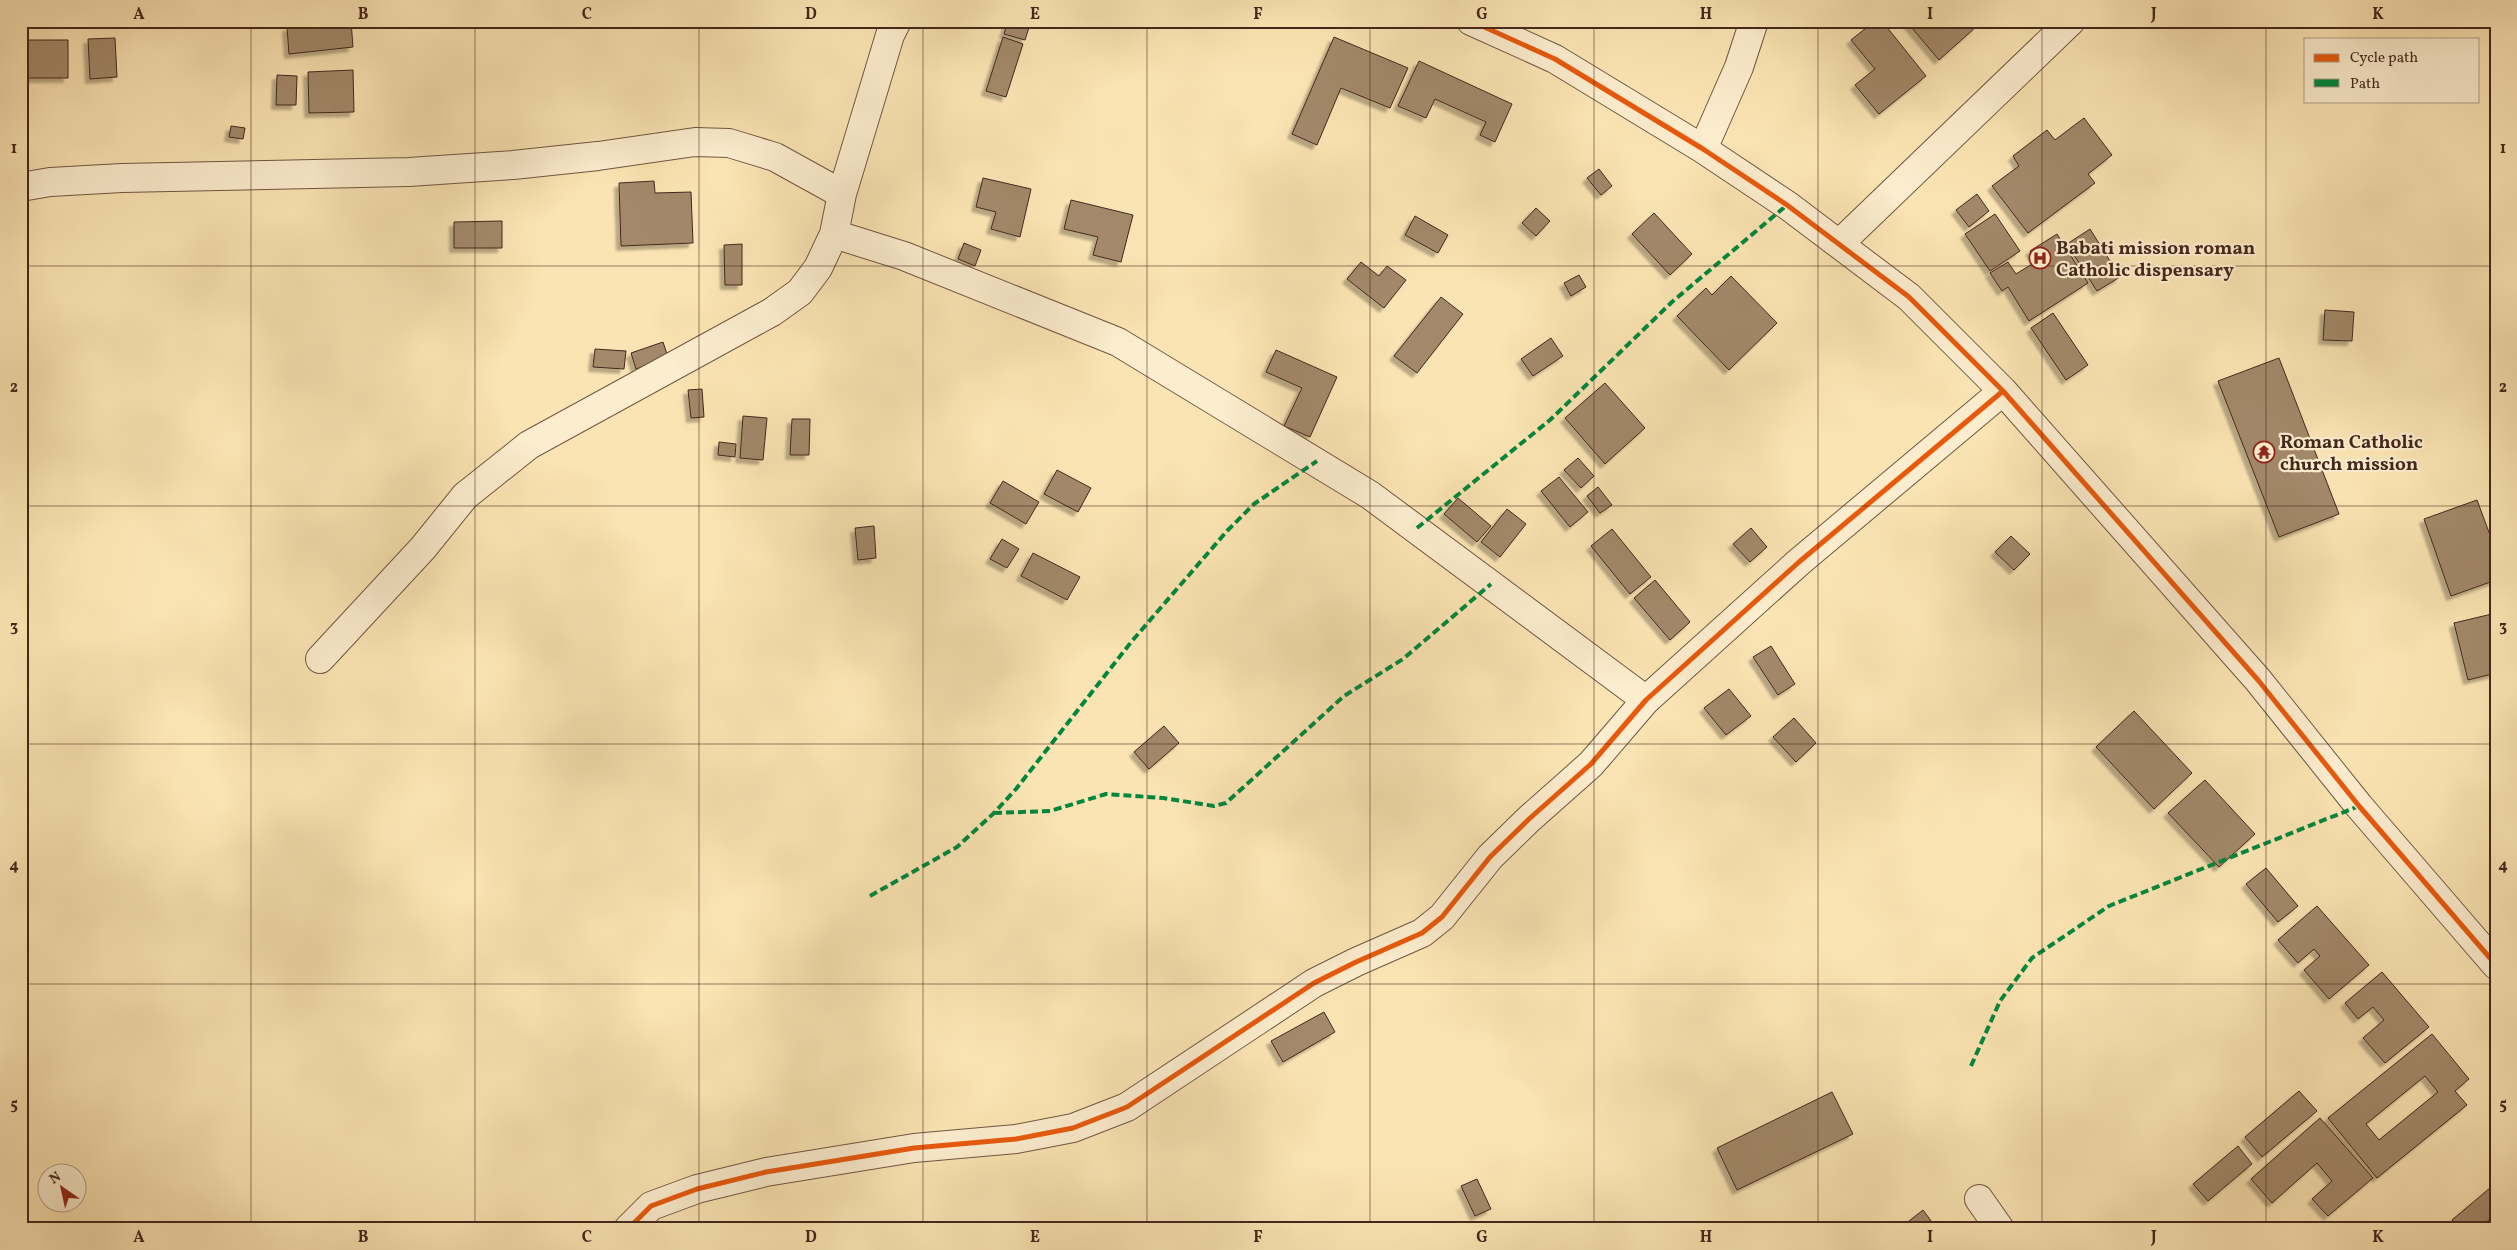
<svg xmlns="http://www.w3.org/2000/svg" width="2517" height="1250" viewBox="0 0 2517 1250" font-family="Vollkorn,serif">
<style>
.building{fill:#a3896b;stroke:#44271c;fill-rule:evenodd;filter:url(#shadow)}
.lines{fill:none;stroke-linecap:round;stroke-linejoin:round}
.minor-casing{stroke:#725642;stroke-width:30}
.minor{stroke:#fcedce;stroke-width:28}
.quiet{stroke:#00873e;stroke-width:4;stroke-dasharray:8 4;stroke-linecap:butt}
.cycleway-casing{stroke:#fcedce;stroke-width:8}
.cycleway{stroke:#e8590c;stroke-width:5}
.grid{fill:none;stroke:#44271c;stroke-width:1;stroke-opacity:0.55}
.labels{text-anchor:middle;stroke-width:4.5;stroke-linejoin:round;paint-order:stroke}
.poi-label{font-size:19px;font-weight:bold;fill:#44271c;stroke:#fcedce;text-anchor:start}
.neatline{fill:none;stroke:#44271c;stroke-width:2}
.grid-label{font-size:16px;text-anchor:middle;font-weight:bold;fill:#44271c}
</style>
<defs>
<filter id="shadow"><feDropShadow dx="-4.5" dy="4.5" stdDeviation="1" flood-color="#0004"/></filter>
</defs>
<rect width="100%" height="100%" fill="#fbe4b3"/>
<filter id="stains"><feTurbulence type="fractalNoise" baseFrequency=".004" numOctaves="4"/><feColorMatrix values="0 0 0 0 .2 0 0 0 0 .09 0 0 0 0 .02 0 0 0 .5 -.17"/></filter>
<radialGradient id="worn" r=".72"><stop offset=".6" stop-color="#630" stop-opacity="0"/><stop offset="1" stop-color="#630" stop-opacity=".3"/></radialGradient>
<path class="building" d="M351,21L353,47L289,54L287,27Z
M1008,21H1031L1025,40L1004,34Z
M1875,21H1882L1926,76L1879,114L1855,85L1875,69L1851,40Z
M1906,21H1973L1977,26L1939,60Z
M1003,37L1023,44L1006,97L986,91Z
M1334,37L1408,68L1390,108L1341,88L1317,145L1292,134Z
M115,38L117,77L90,79L88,39Z
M21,40H68V78H21Z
M1419,61L1512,104L1495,142L1480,135L1486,122L1435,99L1426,118L1398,106Z
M353,70L354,112L309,113L308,72Z
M277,75L297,76L296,105H276Z
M2084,118L2112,155L2088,174L2095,183L2028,233L1992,186L2019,166L2013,156L2047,130L2055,140Z
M231,126L245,128L243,139L229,137Z
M1599,169L1612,186L1601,195L1587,178Z
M983,178L1031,189L1020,237L991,229L996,212L976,207Z
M654,181L655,193L691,192L693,243L621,246L619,183Z
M1977,194L1989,211L1969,227L1956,210Z
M1071,200L1133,215L1121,262L1093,255L1098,237L1064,229Z
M1536,208L1550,221L1536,236L1522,223Z
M1654,213L1692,254L1670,275L1632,234Z
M1995,214L2020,251L1990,271L1965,234Z
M1415,216L1448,235L1438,253L1405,235Z
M502,221V248H454V222Z
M2090,229L2120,277L2097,291L2067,244Z
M2057,234L2088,283L2029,321L2008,287L2002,291L1990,273L2008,262L2016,274L2037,261L2030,251Z
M964,243L981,250L975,266L958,259Z
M742,244V285H725L724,245Z
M1361,262L1379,276L1387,266L1406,280L1384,308L1347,279Z
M1579,275L1586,287L1571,296L1564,283Z
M1731,276L1777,323L1729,370L1677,316L1706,288L1712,295Z
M1441,297L1463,314L1417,373L1394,356Z
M2325,310L2354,312L2352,341L2323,340Z
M2053,313L2088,365L2066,380L2031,328Z
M1551,338L1563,356L1533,376L1521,359Z
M663,342L668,357L636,369L631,353Z
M595,349L626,351L624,369L593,367Z
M1276,350L1337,377L1310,437L1284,426L1302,388L1266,372Z
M2279,358L2339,514L2279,537L2218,381Z
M1605,383L1645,428L1605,464L1565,418Z
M702,389L704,417L691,418L688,390Z
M743,416L767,418L763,460L740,458Z
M792,419H810L809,455H790Z
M719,442L736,444L735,457L718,455Z
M1578,458L1594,476L1581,488L1564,470Z
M1057,470L1091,488L1078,512L1044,494Z
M1559,477L1588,512L1570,527L1541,491Z
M1003,481L1039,502L1026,524L990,503Z
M1598,487L1612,505L1600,513L1587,496Z
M1458,498L1491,526L1477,542L1444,514Z
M2477,500L2496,551V580L2451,596L2424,519Z
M1507,509L1526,524L1500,557L1481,542Z
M874,526L876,558L858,560L855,528Z
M1751,528L1767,547L1750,562L1733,544Z
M1612,529L1651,577L1630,594L1591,546Z
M2011,536L2030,554L2014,570L1995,552Z
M1002,539L1019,549L1007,568L990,559Z
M1033,553L1080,577L1067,600L1021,576Z
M1655,580L1690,622L1670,640L1634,598Z
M2496,613V673L2468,680L2454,623Z
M1771,646L1795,684L1778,695L1753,657Z
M1729,689L1751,716L1726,735L1704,708Z
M2134,711L2192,773L2154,809L2096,747Z
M1794,718L1816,743L1796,762L1773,737Z
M1164,726L1179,743L1149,769L1134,752Z
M2205,780L2255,834L2219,867L2168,813Z
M2266,868L2298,906L2278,922L2246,884Z
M2317,906L2369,965L2329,999L2304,970L2320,956L2314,949L2298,963L2278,940Z
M2382,972L2429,1027L2385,1063L2363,1038L2384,1020L2373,1007L2358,1019L2345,1003Z
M1324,1012L1335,1032L1283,1062L1271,1041Z
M2432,1034L2469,1079L2455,1091L2467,1105L2377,1178L2328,1118ZM2425,1076L2438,1092L2379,1140L2366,1124Z
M2299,1091L2317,1111L2262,1157L2245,1137Z
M1832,1092L1853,1134L1737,1190L1717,1148Z
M2320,1118L2373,1178L2328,1216L2312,1199L2332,1181L2317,1163L2272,1203L2251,1179Z
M2238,1146L2252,1164L2208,1201L2193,1184Z
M1477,1179L1491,1209L1475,1216L1461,1186Z
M2496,1183V1214L2478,1229H2460L2452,1220Z
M1923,1210L1937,1229H1899Z"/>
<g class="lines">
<g class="minor-casing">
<path id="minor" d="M1471,21L1555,59L1703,149L1787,205L1909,297L2003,391L2258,680L2359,806L2496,965
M1703,149L1739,67L1754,21
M21,187L50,182L122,178L409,172L513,165L598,156L695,142L729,143L775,157L842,194
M834,234L904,256L1118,342L1370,495L1646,700
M1840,243L2071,21
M320,659L423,548L465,496L529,445L772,312L800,292L818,268L834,234L842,194L890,35L897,21
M1979,1199L2000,1229
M628,1229L651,1206L697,1189L766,1172L914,1148L1016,1139L1073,1128L1127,1107L1314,983L1356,962L1422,933L1442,917L1490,857L1529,819L1591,764L1646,700L1799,562L2003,391"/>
</g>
<use href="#minor" class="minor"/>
<path class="quiet" d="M1417,528L1550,420L1672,302L1787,205
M994,813L1050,811L1106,794L1163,798L1214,806L1226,803L1344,696L1403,659L1491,584
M870,896L957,847L994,813L1016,789L1132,641L1227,531L1254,504L1317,461
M1971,1066L2000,1001L2032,958L2109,906L2359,806"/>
<g class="cycleway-casing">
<path id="cycleway" d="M1471,21L1555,59L1703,149L1787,205L1909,297L2003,391L2258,680L2359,806L2496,965
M628,1229L651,1206L697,1189L766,1172L914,1148L1016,1139L1073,1128L1127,1107L1314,983L1356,962L1422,933L1442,917L1490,857L1529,819L1591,764L1646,700L1799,562L2003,391"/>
</g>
<use href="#cycleway" class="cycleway"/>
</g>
<path class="grid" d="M251,21V1229M475,21V1229M699,21V1229M923,21V1229M1147,21V1229M1370,21V1229M1594,21V1229M1818,21V1229M2042,21V1229M2266,21V1229M21,266H2496M21,506H2496M21,744H2496M21,984H2496"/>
<defs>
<g id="hospital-ring" transform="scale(1.125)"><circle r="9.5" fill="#fcedce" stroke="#8f2418" stroke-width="1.5"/><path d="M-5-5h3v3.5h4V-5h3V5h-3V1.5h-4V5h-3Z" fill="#8f2418"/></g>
<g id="temple-ring" transform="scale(1.125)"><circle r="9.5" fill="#fcedce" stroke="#8f2418" stroke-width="1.5"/><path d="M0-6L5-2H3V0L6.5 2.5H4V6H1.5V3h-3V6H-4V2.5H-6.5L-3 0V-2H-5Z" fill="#8f2418"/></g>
</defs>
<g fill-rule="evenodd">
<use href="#hospital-ring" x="2040" y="258"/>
<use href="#temple-ring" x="2264" y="452"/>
</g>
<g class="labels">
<g class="poi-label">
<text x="2056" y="254">Babati mission roman<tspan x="2056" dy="22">Catholic dispensary</tspan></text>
<text x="2280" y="448">Roman Catholic<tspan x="2280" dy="22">church mission</tspan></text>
</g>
</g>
<rect width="2517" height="1250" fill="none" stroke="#fbe4b3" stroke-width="55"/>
<rect x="2304" y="38" width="175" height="65" fill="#fcedce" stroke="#b29e87"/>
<rect x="2314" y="54" width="25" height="8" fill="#e8590c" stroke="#b29e87"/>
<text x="2350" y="62" font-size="15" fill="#44271c">Cycle path</text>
<rect x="2314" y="79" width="25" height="8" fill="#00873e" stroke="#b29e87"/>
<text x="2350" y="88" font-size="15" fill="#44271c">Path</text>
<g transform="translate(62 1188) rotate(326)"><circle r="24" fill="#fcedce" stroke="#b29e87"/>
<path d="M0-4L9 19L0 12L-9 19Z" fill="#8f2418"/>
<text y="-8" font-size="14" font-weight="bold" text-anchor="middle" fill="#44271c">N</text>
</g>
<rect x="28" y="28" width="2462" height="1194" class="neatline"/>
<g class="grid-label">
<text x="139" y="19">A</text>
<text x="363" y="19">B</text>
<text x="587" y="19">C</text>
<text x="811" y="19">D</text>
<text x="1035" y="19">E</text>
<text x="1258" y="19">F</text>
<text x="1482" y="19">G</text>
<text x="1706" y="19">H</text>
<text x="1930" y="19">I</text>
<text x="2154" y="19">J</text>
<text x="2378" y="19">K</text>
<text x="14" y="153">1</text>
<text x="2503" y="153">1</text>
<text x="14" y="392">2</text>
<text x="2503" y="392">2</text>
<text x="14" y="631">3</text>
<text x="2503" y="631">3</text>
<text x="14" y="870">4</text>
<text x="2503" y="870">4</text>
<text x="14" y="1109">5</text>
<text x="2503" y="1109">5</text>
<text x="139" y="1242">A</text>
<text x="363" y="1242">B</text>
<text x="587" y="1242">C</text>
<text x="811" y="1242">D</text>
<text x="1035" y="1242">E</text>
<text x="1258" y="1242">F</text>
<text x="1482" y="1242">G</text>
<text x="1706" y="1242">H</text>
<text x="1930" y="1242">I</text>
<text x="2154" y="1242">J</text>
<text x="2378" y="1242">K</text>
</g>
<rect width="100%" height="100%" filter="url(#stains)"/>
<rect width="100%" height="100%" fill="url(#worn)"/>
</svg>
